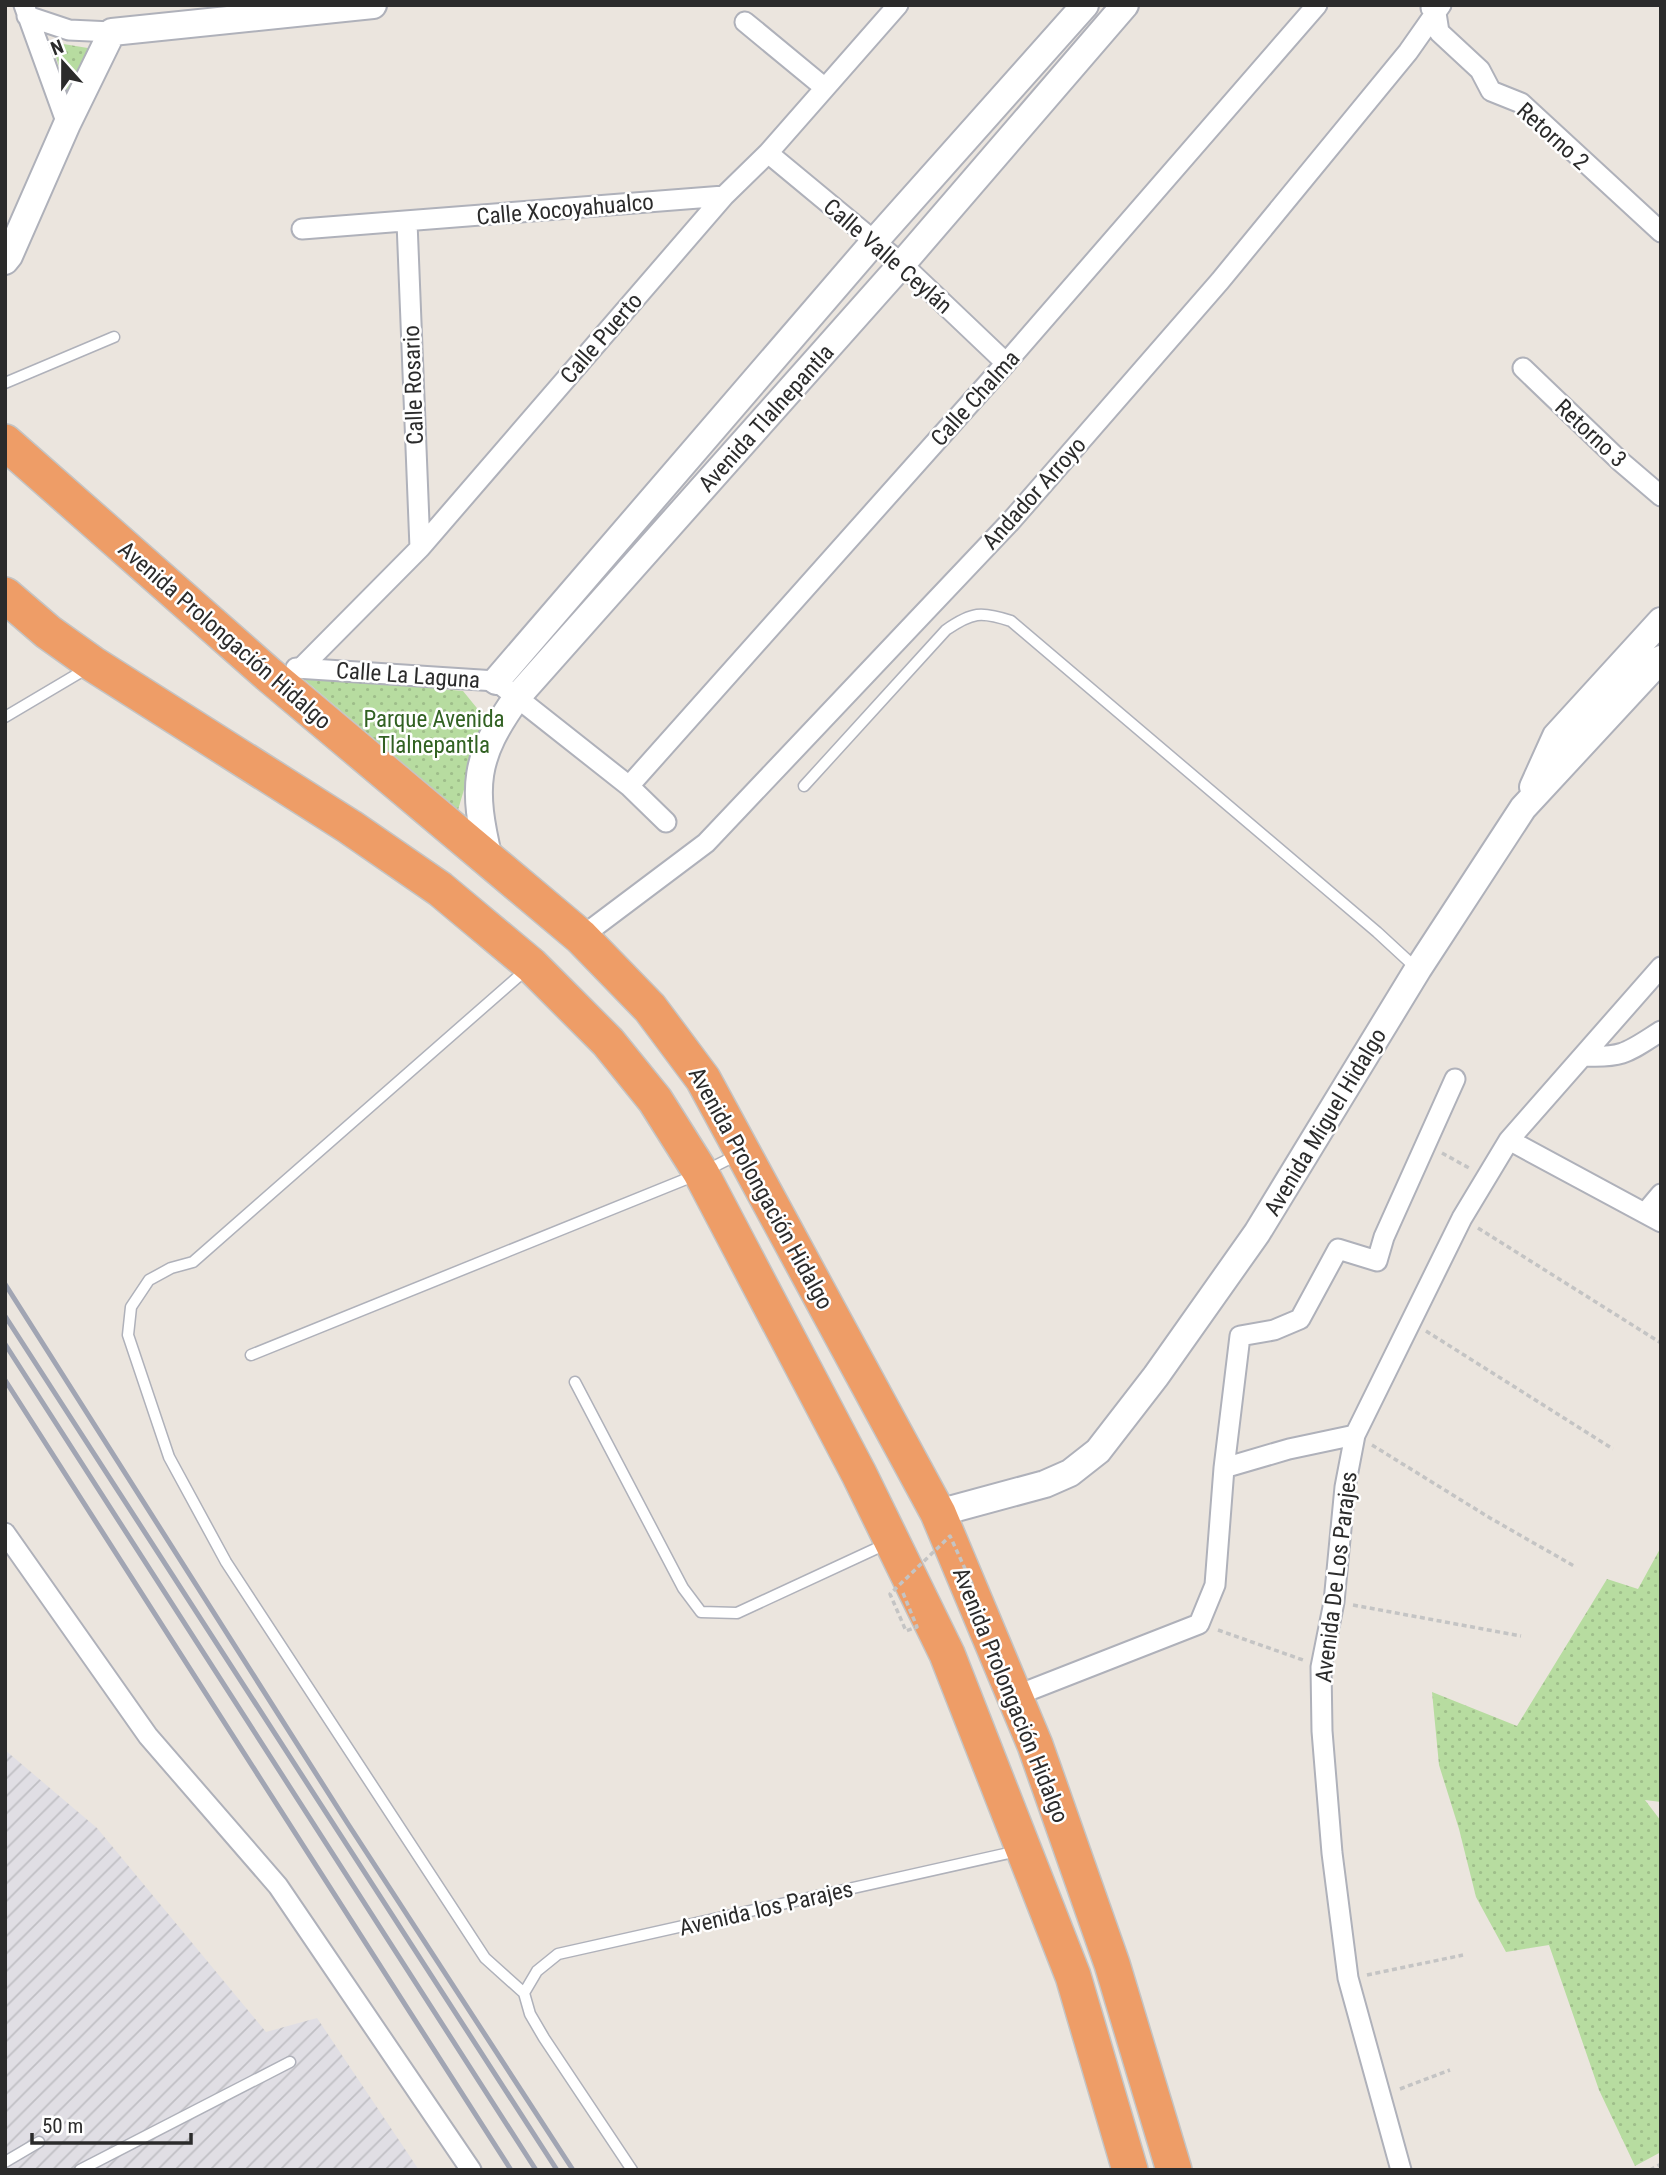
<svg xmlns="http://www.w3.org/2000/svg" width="1666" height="2175" viewBox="0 0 1666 2175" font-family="'Roboto Condensed',sans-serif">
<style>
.industrial{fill:url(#industrial-furrows)}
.grass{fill:url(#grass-dots)}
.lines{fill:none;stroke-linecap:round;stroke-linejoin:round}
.lane-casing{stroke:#afb1ba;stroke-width:13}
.street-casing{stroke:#afb1ba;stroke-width:23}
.secondary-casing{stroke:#afb1ba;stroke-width:30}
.highway-casing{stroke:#c4c4c4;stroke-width:38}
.path{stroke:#c4c4c4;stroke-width:3.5;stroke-dasharray:5 3.5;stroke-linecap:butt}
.lane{stroke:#fff;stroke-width:10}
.street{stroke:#fff;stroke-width:19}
.secondary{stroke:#fff;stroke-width:26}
.highway{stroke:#ee9d67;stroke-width:35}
.rail{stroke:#a1a5b3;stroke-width:5}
.path-bridge{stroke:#c4c4c4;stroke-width:3.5;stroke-dasharray:5 3.5;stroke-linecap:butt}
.labels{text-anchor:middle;stroke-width:5;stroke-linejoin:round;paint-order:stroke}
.street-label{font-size:23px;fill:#2b2b2b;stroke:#fff}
.park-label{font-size:23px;fill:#316122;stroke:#fff}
</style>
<defs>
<pattern id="industrial-furrows" width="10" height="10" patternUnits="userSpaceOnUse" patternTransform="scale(1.75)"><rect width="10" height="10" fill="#e0dee4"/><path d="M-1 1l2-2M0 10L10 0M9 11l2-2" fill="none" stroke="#c0bfc4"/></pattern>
<pattern id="grass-dots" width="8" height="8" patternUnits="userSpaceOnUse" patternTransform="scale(1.75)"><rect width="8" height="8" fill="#b7dca0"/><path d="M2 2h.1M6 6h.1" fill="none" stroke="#9ebd8a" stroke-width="1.8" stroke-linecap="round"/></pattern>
</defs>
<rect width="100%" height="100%" fill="#ebe5de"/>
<path class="industrial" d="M5,1750L97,1828L266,2032L317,2018L419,2170H5Z"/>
<path class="grass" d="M51,42L94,49L67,91Z
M300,676L463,691L485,718L458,810Z
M1661,1547V1802L1645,1800L1661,1821V2152L1635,2166L1599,2090L1549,1945L1506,1952L1476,1897L1459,1829L1439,1765L1432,1692L1517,1726L1607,1579L1638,1589Z"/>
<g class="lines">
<g class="lane-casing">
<path id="lane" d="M5,383L114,337
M5,717L86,669
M804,786L946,630C972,612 981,611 1011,621L1377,932L1416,968
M528,968L193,1262L171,1268L149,1280L131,1307L128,1335L169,1457L226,1562L485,1958L524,1993L530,2014L544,2038L632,2170
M251,1355L701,1173L737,1155
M575,1382L683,1588L701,1612L737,1613L886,1544
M524,1993L537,1971L558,1954L1018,1851
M5,2162L39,2142
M80,2170L290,2062"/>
</g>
<g class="street-casing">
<path id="street" d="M24,5L67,124
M1431,8L1436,13L1439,32L1480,70L1491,91L1521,103L1661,232
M27,16L69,30L112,32
M745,22L825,88
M768,153L902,264L1006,363
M407,222L420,548
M302,229L724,196
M1523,368L1620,461L1661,496
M302,667L420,548L724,196L768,153L898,5
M296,668L496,681L629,786L666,822
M629,786L1006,363L1317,5
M581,937L706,843L1011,521L1220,281L1408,52L1441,5
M1584,1056C1624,1058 1628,1052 1661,1031
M1509,1140L1661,1222
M1645,1213L1661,1194
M1224,1468L1289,1449L1355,1435
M5,1533L148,1736L278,1886L471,2170
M1015,1696L1199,1624L1215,1585L1224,1468L1240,1336L1274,1330L1300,1319L1338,1249L1377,1261L1384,1237L1455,1079
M1401,2170L1348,1978L1332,1853L1322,1731L1321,1667L1334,1602L1345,1487L1355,1435L1462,1218L1509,1140L1661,967"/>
</g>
<g class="secondary-casing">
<path id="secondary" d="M5,261L9,256L67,124L112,32L373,5
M496,681L874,242L1085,5
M1533,787L1556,736L1661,621
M489,859C472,787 473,758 518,696L902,264L1125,5
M938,1513L1045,1484L1070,1473L1098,1451L1156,1376L1257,1233L1418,969L1523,808L1661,659"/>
</g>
<g class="highway-casing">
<path id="highway" d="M5,442L268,674L581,937L650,1008L703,1079L938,1513L1035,1745L1112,1964L1174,2170
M5,595L48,632L93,664L350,827L440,889L531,965L608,1042L655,1100L701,1173L859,1474L947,1654L1073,1976L1130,2170"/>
</g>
<path class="path" d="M1442,1153L1469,1168
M1478,1228L1661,1343
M1426,1331L1613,1449
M1372,1445L1490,1518L1574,1566
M1353,1605L1521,1636
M1218,1630L1303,1660
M1367,1975L1463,1955
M1400,2089L1450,2070
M1650,2170L1661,2164"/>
<use href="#lane" class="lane"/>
<use href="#street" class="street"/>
<use href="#secondary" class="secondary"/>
<use href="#highway" class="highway"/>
<path class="rail" d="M5,1284L348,1824L573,2170
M5,1316L557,2170
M5,1344L536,2170
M5,1380L511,2170"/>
<path class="path-bridge" d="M903,1593L917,1627L906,1631L890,1594L950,1536L973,1586"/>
</g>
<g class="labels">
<g class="street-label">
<text transform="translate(1553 136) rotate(42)" y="8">Retorno 2</text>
<text transform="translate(565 209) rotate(-5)" y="8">Calle Xocoyahualco</text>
<text transform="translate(888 256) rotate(41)" y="8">Calle Valle Ceylán</text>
<text transform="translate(601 338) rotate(-49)" y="8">Calle Puerto</text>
<text transform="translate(413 385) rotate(-92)" y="8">Calle Rosario</text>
<text transform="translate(975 398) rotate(-48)" y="8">Calle Chalma</text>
<text transform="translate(766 418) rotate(-48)" y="8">Avenida Tlalnepantla</text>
<text transform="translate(1591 433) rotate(43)" y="8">Retorno 3</text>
<text transform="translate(1034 493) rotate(-48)" y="8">Andador Arroyo</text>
<text transform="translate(225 635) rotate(41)" y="8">Avenida Prolongación Hidalgo</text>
<text transform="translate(408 675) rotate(4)" y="8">Calle La Laguna</text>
<text transform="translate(1325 1122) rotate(-59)" y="8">Avenida Miguel Hidalgo</text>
<text transform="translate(761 1188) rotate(61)" y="8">Avenida Prolongación Hidalgo</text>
<text transform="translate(1336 1577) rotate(-83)" y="8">Avenida De Los Parajes</text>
<text transform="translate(1011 1695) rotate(68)" y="8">Avenida Prolongación Hidalgo</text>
<text transform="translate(766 1908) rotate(-13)" y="8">Avenida los Parajes</text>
</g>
<g class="park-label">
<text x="434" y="727">Parque Avenida<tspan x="434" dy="26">Tlalnepantla</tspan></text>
</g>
</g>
<rect width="1666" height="2175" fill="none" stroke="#2b2b2b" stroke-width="14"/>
<g transform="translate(63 63) rotate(339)" stroke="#ffffff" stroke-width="5" paint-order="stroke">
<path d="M0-5L12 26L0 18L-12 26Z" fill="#2b2b2b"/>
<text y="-10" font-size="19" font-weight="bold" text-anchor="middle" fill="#2b2b2b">N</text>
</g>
<path d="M32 2133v10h159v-10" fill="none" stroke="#2b2b2b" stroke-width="3.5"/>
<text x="42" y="2133" font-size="21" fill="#2b2b2b" stroke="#ffffff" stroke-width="5" paint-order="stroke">50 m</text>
</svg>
